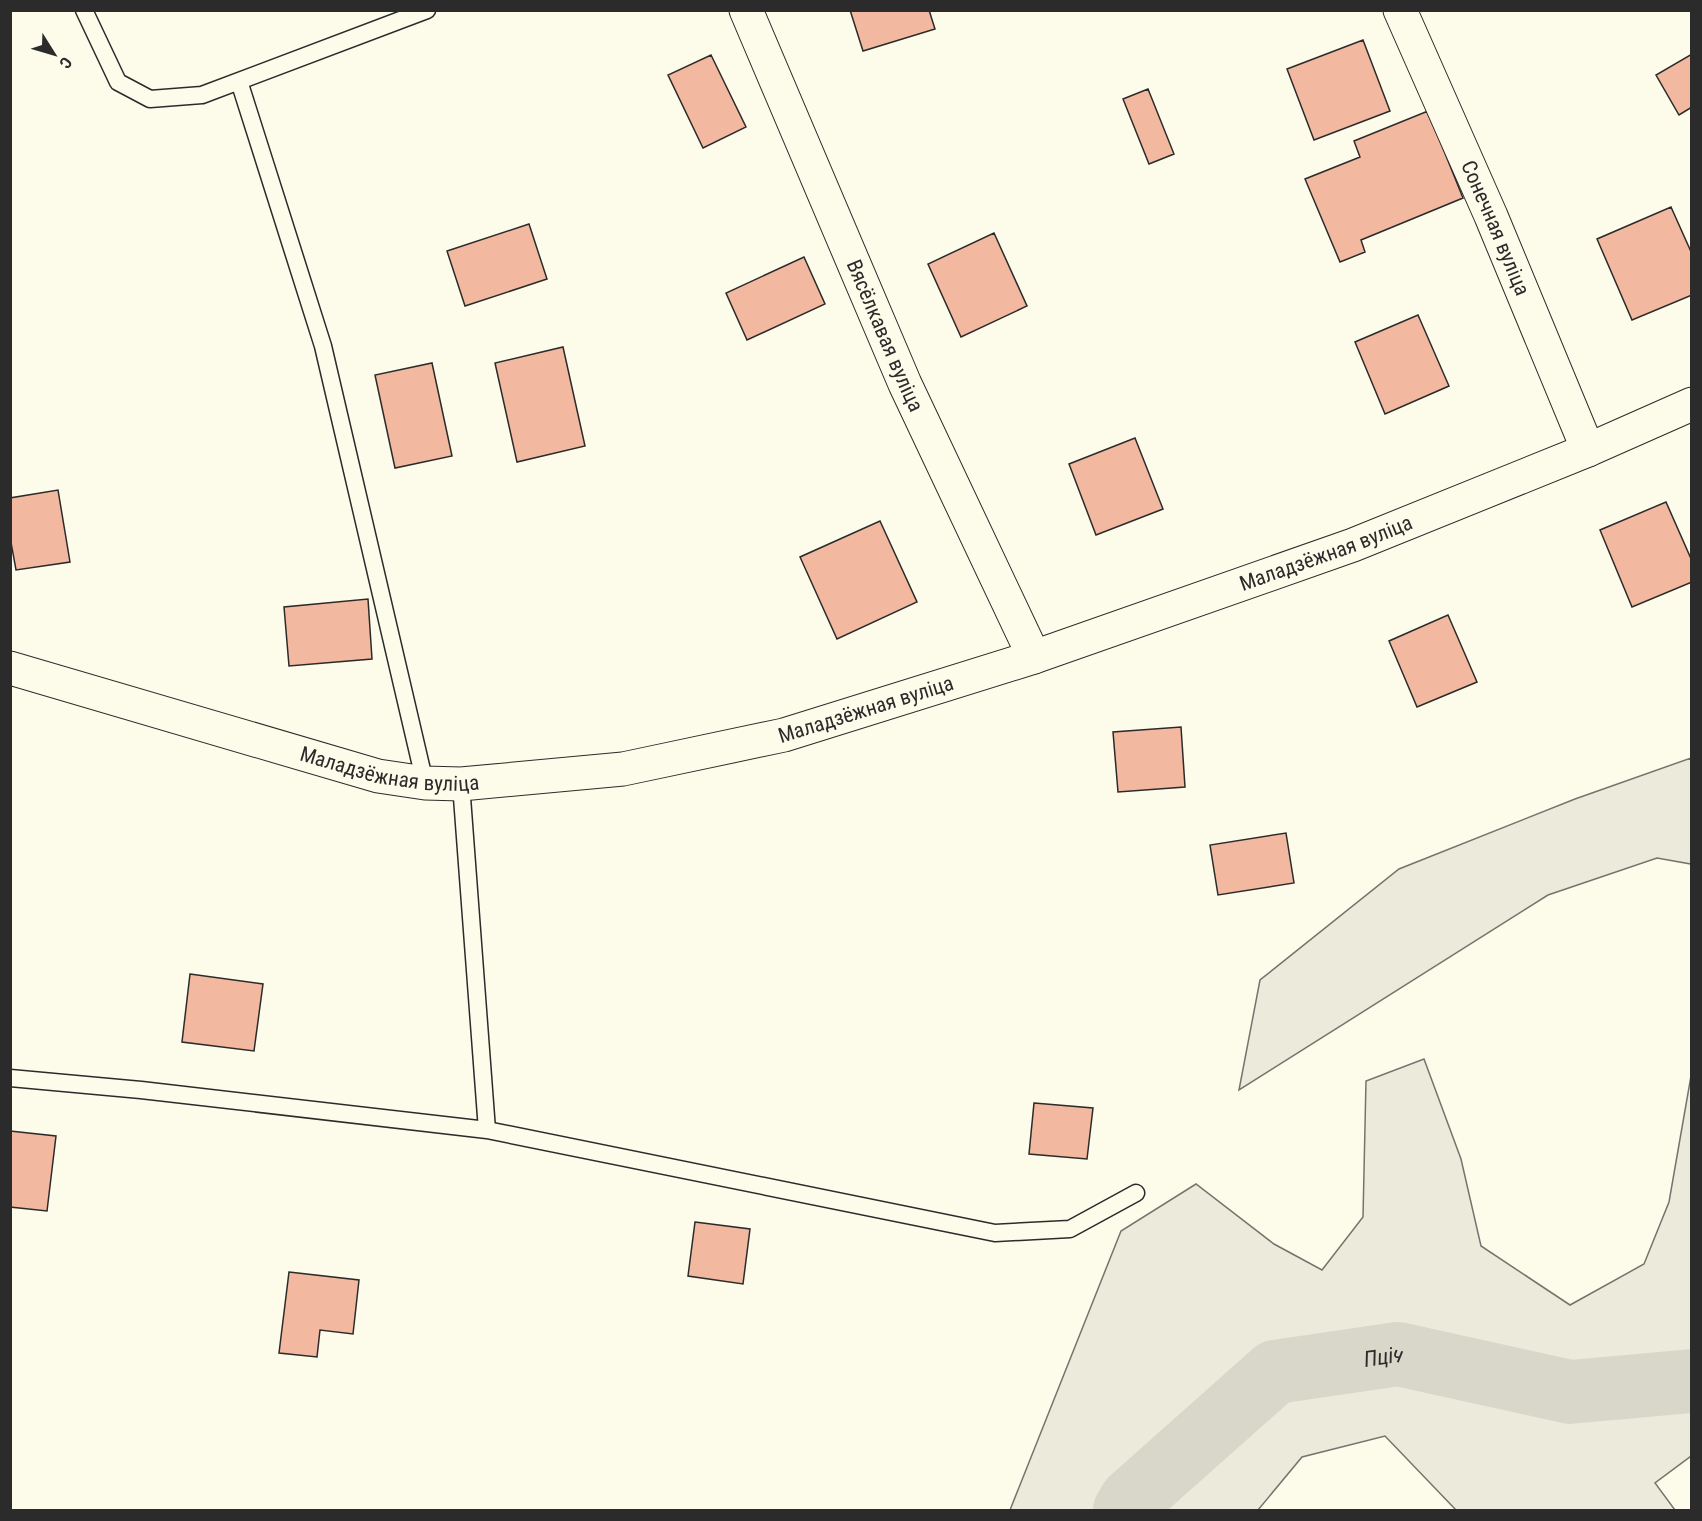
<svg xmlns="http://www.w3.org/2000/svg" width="1702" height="1521" viewBox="0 0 1702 1521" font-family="'Roboto Condensed',sans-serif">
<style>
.green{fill:#ecebdb;stroke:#74746e;stroke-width:1.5}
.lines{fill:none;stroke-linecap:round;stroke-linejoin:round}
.river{stroke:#d8d7c9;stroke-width:64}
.building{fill:#f2b8a0;stroke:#2b2b2b;stroke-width:1.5}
.service-casing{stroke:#2b2b2b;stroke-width:19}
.minor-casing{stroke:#2b2b2b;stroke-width:35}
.tertiary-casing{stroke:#2b2b2b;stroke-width:35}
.service{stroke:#fdfbea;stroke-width:16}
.minor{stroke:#fdfbea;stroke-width:33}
.tertiary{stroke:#fdfbea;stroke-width:33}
.labels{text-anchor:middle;stroke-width:4.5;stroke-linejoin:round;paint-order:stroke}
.street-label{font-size:21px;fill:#2b2b2b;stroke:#fdfbea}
.water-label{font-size:22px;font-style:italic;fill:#2b2b2b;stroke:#fdfbea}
</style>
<rect width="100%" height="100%" fill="#fdfbea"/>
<path class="green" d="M1691,758V864L1657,858L1548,895L1239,1090L1260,980L1399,869L1575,799Z
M1424,1059L1461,1159L1481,1246L1570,1305L1644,1264L1669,1202L1691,1076V1456L1655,1483L1675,1510H1456L1385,1436L1302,1457L1258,1510H1010L1121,1231L1196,1184L1274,1244L1322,1270L1363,1217L1366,1081Z"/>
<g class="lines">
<path class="river" id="s1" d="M1125,1510L1131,1500L1275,1372L1398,1354L1570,1392L1692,1381"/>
</g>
<path class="building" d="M850,10H929L935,29L863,51Z
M1363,40L1390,111L1314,140L1287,69Z
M1692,54V107L1679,115L1656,75Z
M711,55L746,127L703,148L668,75Z
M1148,89L1174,154L1149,164L1123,99Z
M1428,111L1463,198L1361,240L1365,252L1340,262L1305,179L1360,157L1354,141Z
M1671,207L1692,254V295L1632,320L1597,239Z
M529,224L547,279L465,306L447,251Z
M994,233L1027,306L961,337L928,264Z
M804,257L825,304L747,340L726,293Z
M1418,315L1449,386L1385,414L1355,342Z
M563,347L585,446L517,462L495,363Z
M432,363L452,456L395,468L375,375Z
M1135,438L1163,509L1096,535L1069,464Z
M58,490L70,562L16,570L10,537V498Z
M1666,502L1692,561V582L1632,607L1600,530Z
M880,521L917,602L837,639L800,557Z
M368,599L372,659L289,666L284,607Z
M1448,615L1477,682L1417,707L1389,641Z
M1181,727L1185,787L1118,792L1113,732Z
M1286,833L1294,883L1218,895L1210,845Z
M190,974L263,984L254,1051L182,1042Z
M1034,1103L1093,1108L1087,1159L1029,1154Z
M10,1131L56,1136L47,1211L10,1207Z
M695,1222L750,1229L743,1284L688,1276Z
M289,1272L359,1280L353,1334L320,1330L317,1357L279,1353Z"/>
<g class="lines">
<g class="service-casing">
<path id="service" d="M84,10L118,82L150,99L202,95L427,10
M239,81L323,346L425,783
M461,784L487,1130
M10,1078L141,1090L487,1130L995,1233L1070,1229L1136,1193"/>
</g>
<g class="minor-casing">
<g id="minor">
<path id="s2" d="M746,10L905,384L1034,657"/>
<path id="s3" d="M1400,10L1491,216L1588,450"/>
</g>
</g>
<g class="tertiary-casing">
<g id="tertiary">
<path id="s4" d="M10,668L378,776L425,783L461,784L623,769L784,735L1034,657L1353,545L1588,450L1692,404"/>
</g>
</g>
<use href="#service" class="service"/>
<use href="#minor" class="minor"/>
<use href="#tertiary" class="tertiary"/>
</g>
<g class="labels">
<g class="street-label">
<text dy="7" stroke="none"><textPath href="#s3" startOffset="238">Сонечная вуліца</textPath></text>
<text dy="7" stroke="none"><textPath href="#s2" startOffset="354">Вясёлкавая вуліца</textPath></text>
<text dy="7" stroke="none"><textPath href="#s4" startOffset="1366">Маладзёжная вуліца</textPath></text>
<text dy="7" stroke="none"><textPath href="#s4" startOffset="880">Маладзёжная вуліца</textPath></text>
<text dy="7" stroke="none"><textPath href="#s4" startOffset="394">Маладзёжная вуліца</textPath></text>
</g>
<g class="water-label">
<text dy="8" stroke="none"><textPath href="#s1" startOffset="314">Пціч</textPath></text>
</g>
</g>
<rect width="1702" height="1521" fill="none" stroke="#2b2b2b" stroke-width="24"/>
<g transform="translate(54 54) rotate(127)" stroke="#fdfbea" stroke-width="4.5" paint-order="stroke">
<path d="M0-4.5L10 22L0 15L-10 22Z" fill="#2b2b2b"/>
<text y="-9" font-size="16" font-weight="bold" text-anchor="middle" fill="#2b2b2b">С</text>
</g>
</svg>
